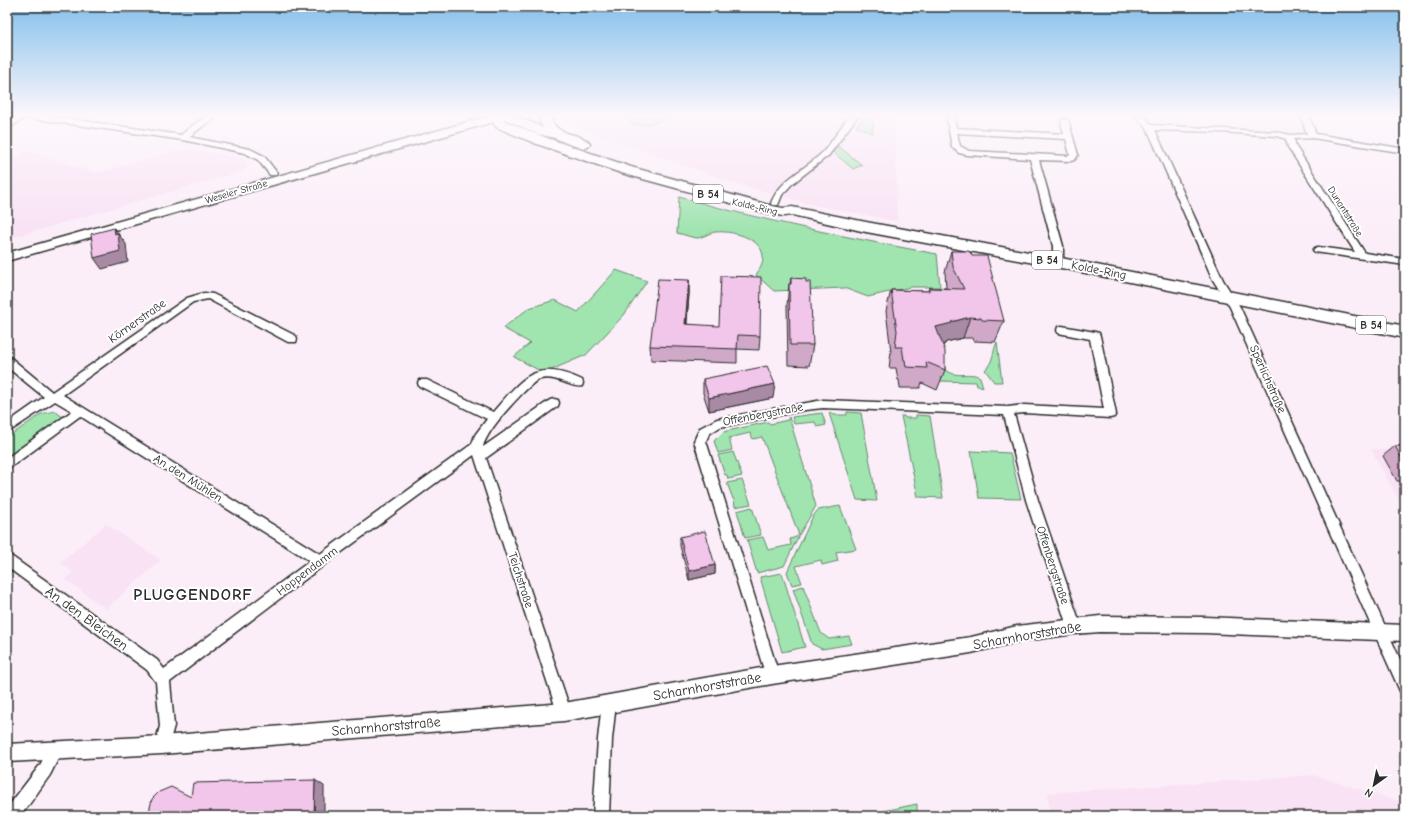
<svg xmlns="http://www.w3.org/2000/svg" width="1412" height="823" viewBox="0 0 1412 823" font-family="'Comic Neue',sans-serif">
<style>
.built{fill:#f8e2f4}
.green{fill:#a0e4b0;stroke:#66886e}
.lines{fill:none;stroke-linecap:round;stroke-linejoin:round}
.minor-casing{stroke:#2b2b2b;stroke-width:3}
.tertiary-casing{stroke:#2b2b2b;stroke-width:3}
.secondary-casing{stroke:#2b2b2b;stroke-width:3}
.primary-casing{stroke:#2b2b2b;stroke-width:3}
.minor{fill:#fff;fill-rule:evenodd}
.tertiary{fill:#fff;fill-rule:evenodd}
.secondary{fill:#fff;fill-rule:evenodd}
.primary{fill:#fff;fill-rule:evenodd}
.wall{fill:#d0a9c9;stroke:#2b2b2b}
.shaded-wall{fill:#a98aa4;stroke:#2b2b2b}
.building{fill:#f2c5ea;stroke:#2b2b2b}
.labels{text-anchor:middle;stroke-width:4;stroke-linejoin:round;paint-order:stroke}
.far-street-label{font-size:10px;fill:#2b2b2b;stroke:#fff}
.shield{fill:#fff;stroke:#6b6b6b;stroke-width:1}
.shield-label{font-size:11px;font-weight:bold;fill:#2b2b2b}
.street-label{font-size:12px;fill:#2b2b2b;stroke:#fff}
.near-street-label{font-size:14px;fill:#2b2b2b;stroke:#fff}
.district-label{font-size:16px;font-weight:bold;letter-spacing:1px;fill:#2b2b2b;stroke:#fff}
</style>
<rect width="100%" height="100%" fill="#fbeef9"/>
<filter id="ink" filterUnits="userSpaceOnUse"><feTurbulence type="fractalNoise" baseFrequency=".025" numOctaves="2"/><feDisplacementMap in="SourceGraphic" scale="8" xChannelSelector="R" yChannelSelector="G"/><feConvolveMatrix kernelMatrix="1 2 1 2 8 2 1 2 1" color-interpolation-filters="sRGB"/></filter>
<g filter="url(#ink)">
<path class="built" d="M560,114H895L897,221L808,204L728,181L565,123L559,119Z
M1142,114H1301L1306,134L1219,127L1153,125Z
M187,148L245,159L247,168L240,172L7,239V162L13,161L26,151L96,173Z
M1371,449L1405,451V511Z
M106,524L161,560L106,609L65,579L73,572L60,563Z
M1405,645V708L1378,646Z
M1313,775L1405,803V816H1049L1048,793Z"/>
<path class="green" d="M626,114H661L665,119C653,123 642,128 629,123L631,121L630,119H625Z
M865,114L873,116V133L857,127V125Z
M838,146L862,165L853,169L833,152Z
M679,197C764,221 850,238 937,254L940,287H910L868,297L844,288L774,291L756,275C758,271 761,268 762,264C770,240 733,230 716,232C710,232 704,237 698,238C692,238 683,234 677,233Z
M616,270L647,281L624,315L586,355L544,373L514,357L530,343L503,328L529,308L555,300L578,312Z
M997,342L1002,382H994L985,370C994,361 992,353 997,342Z
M941,367C958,381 967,370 980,377L983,387L977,386L976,382L940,381Z
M55,411L64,418L7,460V438L41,414Z
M847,412L861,413L877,501L857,500L829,413H833L834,415H847Z
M822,413L826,425L817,427L815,422L794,424L792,417Z
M916,415L930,416L943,498L918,497L901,416H904L905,418H916Z
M789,417L816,506L799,535L762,437L753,439L750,433L729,438L732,450L718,453L714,441L723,432L768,422L770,424L788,420V418Z
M971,451L1010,453L1021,499L979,498Z
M733,452L742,476L728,479L727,475H725L718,455Z
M742,480L751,504L735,507L734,499H733L727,483Z
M840,506L856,549L836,552L838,561L822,565L821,560L796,566L802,583L792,585L787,572L813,516L818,510Z
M752,507L761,535L745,538L737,511Z
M798,535V537L784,566L757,573L747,540L763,537L768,550L791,545L790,539L796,537Z
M782,573L805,647L782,652L760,577Z
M803,586L821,633L829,639L849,636L852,644L822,649L812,644L793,589Z
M917,804V816H860Z"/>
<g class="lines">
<g class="minor-casing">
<path id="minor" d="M20,114H35L181,135C194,125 204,114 221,114L203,126L189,137L250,149L264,156L277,173L276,175H270L258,160L245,153L183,140L21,117V120L7,119V115L20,116Z
M851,114H859L829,155L792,184L782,195L778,205H772L771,203C781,178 805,170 823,152C833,141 841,126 851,114Z
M946,114H954L956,128L1064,134L1061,122L1062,120H1068L1078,155C1076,158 1075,161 1071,161L1039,160L1063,246V262L1061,264L1058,265L1053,262V246L1030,159L968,155L959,153L952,147ZM957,133L1066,139L1070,155L1069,156L969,151L960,146Z
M1133,114H1142L1152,125L1277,132L1290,135L1307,134L1300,114H1308L1316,134L1405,149V153L1313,138L1294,139L1296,147L1365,253L1405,259V265L1315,252L1313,250L1315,248L1318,247L1355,252L1288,147L1286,139L1277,136L1221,132L1155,130L1223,280L1240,307L1405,670V693L1400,691L1230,307L1213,280L1147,128Z
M204,293L213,294L296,336L297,339L296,342H288L208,299L193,302L63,395L320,554L472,444L475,435L487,419L419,386L418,383L419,380H427L493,412C523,378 534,358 582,380L583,383L582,386C571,389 555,373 537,380C522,392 487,429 483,447L550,400L554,399L558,400L559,403L558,406L486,458L571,712L569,717L564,719L559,717L557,712L474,455L324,565L170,682L174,726L167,750L162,752L157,750L155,745L160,726L156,682L147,670L7,567V554L11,556L157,660L164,669L310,561L80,416L11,467L7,469V458L72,411L55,401L7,433V423L44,397L7,367V357L11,358L52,392L187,298Z
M1062,326L1095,332L1099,333L1100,336L1116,414L1114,417L1110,418L1024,413L1014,414L1038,500L1081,626L1079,631L1074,632L1069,631L1067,626L1026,500L1004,415L823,408L805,410L720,427L709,434L706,441L779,675L777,680L772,682L767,680L694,441L700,428L717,419L823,400L1008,407L1024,405L1104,409L1090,339L1058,333L1057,330L1058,327Z
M609,696L614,698L616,703L612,739L609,816H593L598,739L602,703L604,698Z
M55,744L60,746L62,751L50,775L21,816H7V808L40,765L50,746Z"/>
</g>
<g class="tertiary-casing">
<path id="tertiary" d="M17,114H29L10,128L7,129V121Z
M1100,616L1205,617L1405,625V641L1205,633L1100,632L1074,634L1017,642L971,653L772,684L564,721L162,754L7,762V744L162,736L564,703L772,666L971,637L1017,626Z"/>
</g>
<g class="secondary-casing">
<path id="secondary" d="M517,114L516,116L546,129L572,136L574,138L572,140L568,141L538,134L504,119L7,261V253L496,114Z"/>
</g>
<g class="primary-casing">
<path id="primary" d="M488,114H500L505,121L547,138L631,167L772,206L783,208L792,207L866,222L1061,258L1405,326V338L1061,268L866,232L792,215L783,216L771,214L621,173L537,144L496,127Z
M538,114H550C553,138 581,131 590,144L588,147L583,148C565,144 540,135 538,114Z"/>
</g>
<use href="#minor" class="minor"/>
<use href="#tertiary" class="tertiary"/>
<use href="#secondary" class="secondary"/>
<use href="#primary" class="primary"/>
</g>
<path class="wall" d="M951,251L972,256L1004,321L995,342L974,341L973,338H963L946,342L945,344L943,345L945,370L937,390L922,383L920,388H900L899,380H898L896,368H889L891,352L886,311L891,290L928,291L929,288H946L945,272Z
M791,278L813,345L809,366L788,365L787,305L789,284H790Z
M689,280V294L687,324L760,336L759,350L737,349V363L651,360L650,346Z
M703,379L773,398L709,411L703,393Z
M1395,446H1405V481H1397L1383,456Z
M680,537L715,565V574L689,580L680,546Z"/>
<path class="shaded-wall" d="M114,228L126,244L128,262L102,269L94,258L115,234Z
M689,280V294L685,339V324Z
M970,317L963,338L946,342L945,344L930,348L936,327L951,322Z
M775,384L773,398L709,411V398Z
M715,565V574L689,580V571Z
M315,780L324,786V816H314Z"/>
<path class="building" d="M114,228L115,234L118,233L120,251L94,258L91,234Z
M951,251H968L971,253L972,256H987L1004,321L982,320L981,318L970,317L951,322L952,323L936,327L945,351V370L926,362L927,368L906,367L905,360H904L902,347H895L897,331L891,290L929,291V288L964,289L953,267Z
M721,276L761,277L760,336L738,335L737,349L650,346L658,279L689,280L685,324L719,326Z
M791,278L806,279V282H810L813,345H790L789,284H791Z
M767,366L775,384L709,398L703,379Z
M1395,446H1405V464Z
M705,531L715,565L689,571L680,537Z
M315,780L314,816H150L149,812L152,799L159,792L171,787L191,797L193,783Z"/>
</g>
<linearGradient id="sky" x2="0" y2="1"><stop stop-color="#84c0eb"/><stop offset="0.5" stop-color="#fdf7fc"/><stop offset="1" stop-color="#fdf7fc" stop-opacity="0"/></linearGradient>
<rect width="1412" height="230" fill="url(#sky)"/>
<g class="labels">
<g class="far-street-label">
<text transform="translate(236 191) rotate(-16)" y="4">Weseler Straße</text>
<text transform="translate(755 206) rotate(13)" y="4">Kolde-Ring</text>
<text transform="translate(1346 211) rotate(58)" y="4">Dunantstraße</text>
</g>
<g class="shield">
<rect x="693" y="185" width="30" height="18" rx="3"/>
<rect x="1032" y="251" width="30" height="18" rx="3"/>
<rect x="1356" y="316" width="30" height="18" rx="3"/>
</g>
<g class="shield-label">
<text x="708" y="198">B 54</text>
<text x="1047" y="264">B 54</text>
<text x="1371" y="329">B 54</text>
</g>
<g class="street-label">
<text transform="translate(1099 270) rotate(11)" y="4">Kolde-Ring</text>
<text transform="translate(137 321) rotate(-35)" y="4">Körnerstraße</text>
<text transform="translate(1268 379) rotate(66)" y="4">Sperlichstraße</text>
<text transform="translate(763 414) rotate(-11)" y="4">Offenbergstraße</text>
<text transform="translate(188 478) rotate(32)" y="4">An den Mühlen</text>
<text transform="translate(1053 565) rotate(72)" y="4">Offenbergstraße</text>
<text transform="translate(307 571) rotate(-37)" y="4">Hoppendamm</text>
<text transform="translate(521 580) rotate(72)" y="4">Teichstraße</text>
</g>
<g class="near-street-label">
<text transform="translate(87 618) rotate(36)" y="5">An den Bleichen</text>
<text transform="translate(1027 635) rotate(-10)" y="5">Scharnhorststraße</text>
<text transform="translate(707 686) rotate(-10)" y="5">Scharnhorststraße</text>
<text transform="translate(386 726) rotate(-5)" y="5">Scharnhorststraße</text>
</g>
<g class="district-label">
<text x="193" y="600">PLUGGENDORF</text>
</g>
</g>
<rect width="1412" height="823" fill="none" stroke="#fff" stroke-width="24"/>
<rect x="12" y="12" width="1388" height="799" fill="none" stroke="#2b2b2b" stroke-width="1.5" filter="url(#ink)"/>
<g transform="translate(1374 785) rotate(213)" stroke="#ffffff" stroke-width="3" paint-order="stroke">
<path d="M0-3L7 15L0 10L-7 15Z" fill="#2b2b2b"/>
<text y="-6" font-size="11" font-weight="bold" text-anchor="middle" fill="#2b2b2b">N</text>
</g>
</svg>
